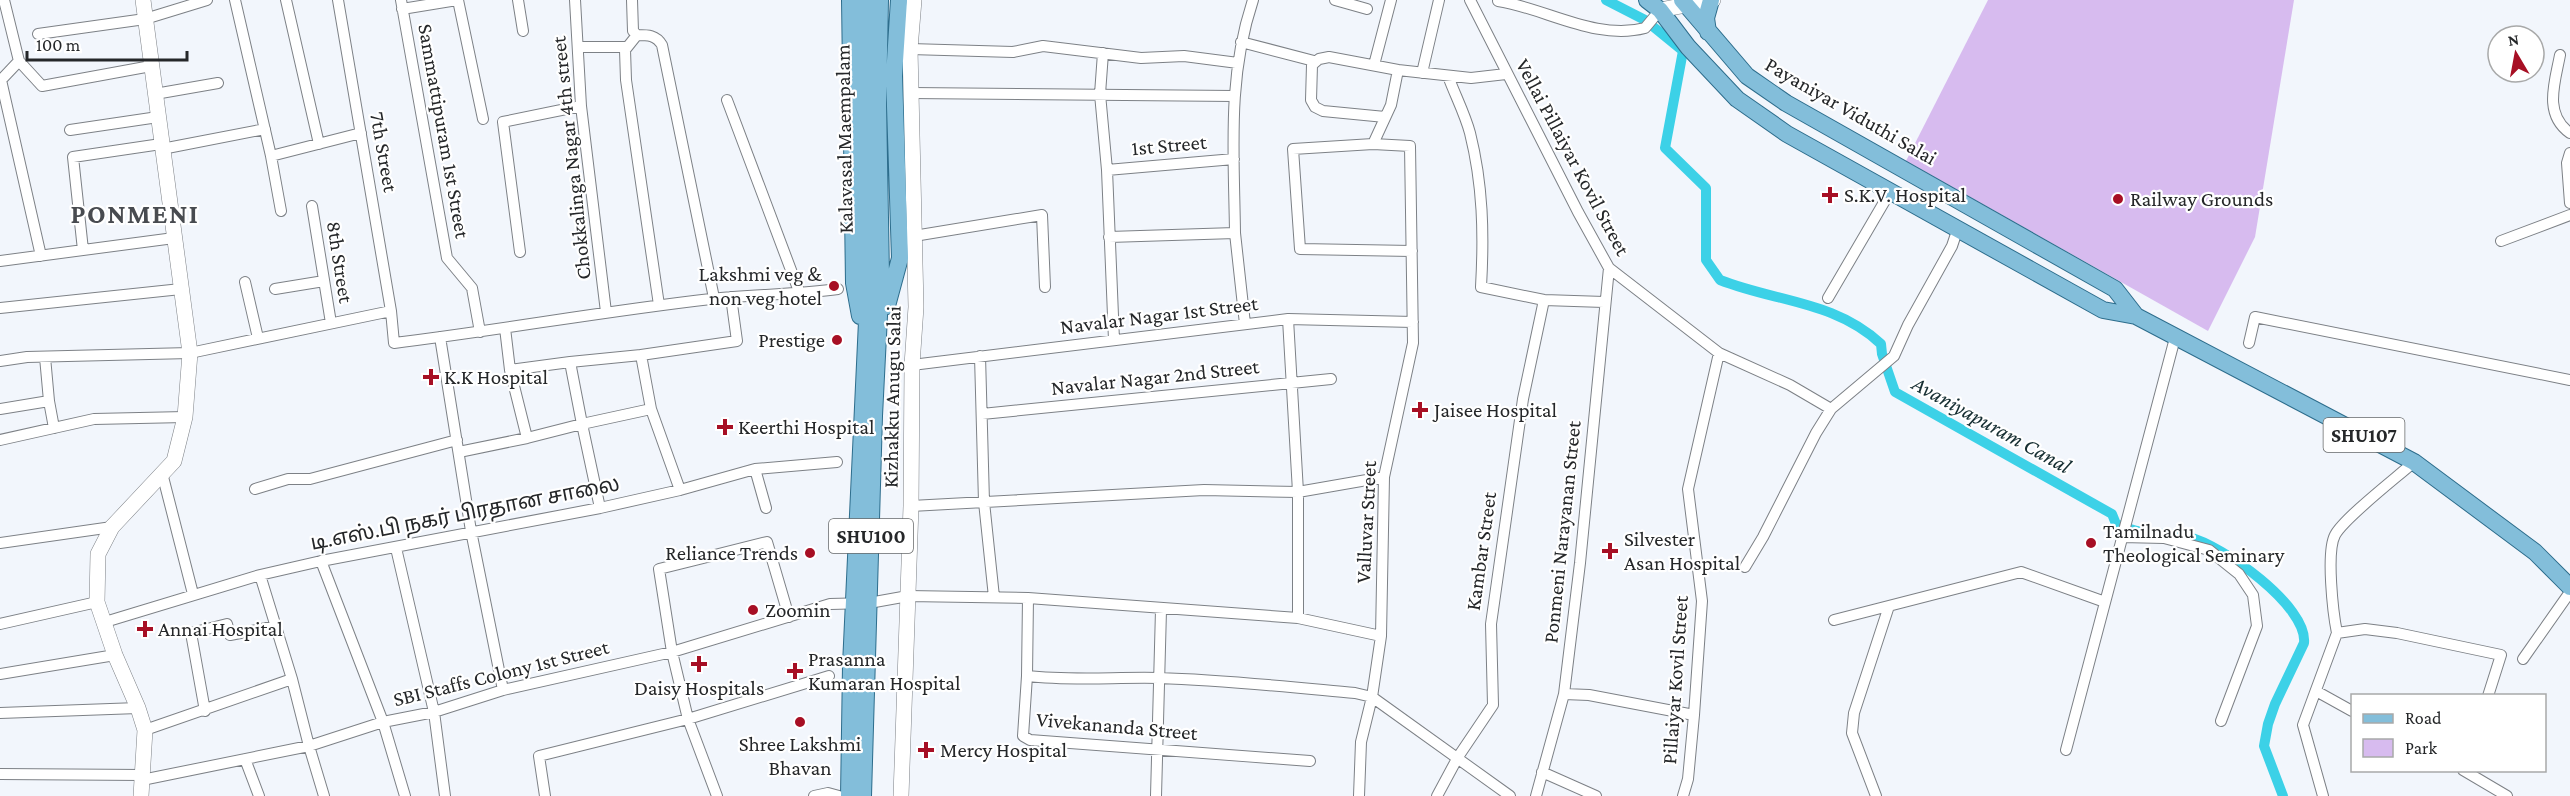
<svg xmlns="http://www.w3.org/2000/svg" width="2570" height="796" viewBox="0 0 2570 796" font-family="'Crimson Pro','Noto Sans Tamil',serif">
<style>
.green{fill:#d7bbef}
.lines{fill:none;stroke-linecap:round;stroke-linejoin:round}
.canal{stroke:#3cd1e7;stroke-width:10}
.street-casing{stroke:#7d8186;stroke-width:12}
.secondary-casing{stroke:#7d8186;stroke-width:16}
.primary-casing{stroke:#2d6d8c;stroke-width:18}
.street{stroke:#fff;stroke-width:10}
.secondary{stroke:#fff;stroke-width:15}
.primary{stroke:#83beda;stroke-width:16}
.poi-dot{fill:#a70f24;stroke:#fff;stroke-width:2}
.labels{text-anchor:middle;stroke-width:4.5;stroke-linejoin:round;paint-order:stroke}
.shield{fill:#fff;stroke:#666869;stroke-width:1.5}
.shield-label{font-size:20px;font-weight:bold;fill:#252729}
.street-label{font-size:21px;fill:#252729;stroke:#fff}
.poi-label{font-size:21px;fill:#252729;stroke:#fff;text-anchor:start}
.water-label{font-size:22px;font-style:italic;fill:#162e32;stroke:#fff}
.district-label{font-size:27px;font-weight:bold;letter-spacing:1.5px;fill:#484b50;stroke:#fff}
</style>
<rect width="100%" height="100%" fill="#f2f6fc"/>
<path class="green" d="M1988,0H2294L2255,237L2208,331L1906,161Z"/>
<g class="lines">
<path class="canal" d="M1606,0L1645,20L1683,51L1665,148L1706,188V260L1720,280C1776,302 1835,301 1881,344L1882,354L1895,392L2112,514L2116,524C2125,527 2134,531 2143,532C2158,535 2174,533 2189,537C2222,545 2308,606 2304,643L2275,704L2268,724L2264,746L2283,796"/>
<g class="street-casing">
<path id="street" d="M4,0L19,61L1,80L41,256
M235,0L271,156L361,133
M286,0L319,144
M338,0L391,311
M401,0L447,258L472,288L480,332
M458,0L483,119
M518,0L523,31
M575,0L581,106L606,312
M632,0L633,31L637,35C648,35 656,35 662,45L714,298
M1335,0L1367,9
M1470,0L1578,212L1609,268L1719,353L1790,385L1831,409
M1498,1C1545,8 1596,41 1645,28L1660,10
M402,9L457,0
M38,34L145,19L207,0
M637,35L625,50L626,80L659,305
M1241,42L1314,61
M578,47H627
M910,49L1013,52L1043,46L1141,58L1184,56L1238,63
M1103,53L1100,94L1107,170L1114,340
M2560,55C2555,82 2543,114 2570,133
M19,61L42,86L151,66
M1374,65L1391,0
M1422,73L1439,0
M1448,76C1455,95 1465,114 1470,133C1483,185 1484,234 1481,287L1544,300L1604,302
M911,93L1234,96
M155,94L218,83
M727,100L800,294
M1385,117L1323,111L1315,107L1311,100L1312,65L1319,59L1329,57L1398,70
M70,130L158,117
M1373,144L1391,105L1398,70L1471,78L1506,74
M162,149L265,129
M2570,153L2567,163L2570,203
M271,156L281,211
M1107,170L1234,159
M312,206L331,323
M1235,233L1245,324
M914,236L1042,215L1045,287
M1109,237L1235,233C1234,152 1227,78 1253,0
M2501,241L2570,215
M83,250L73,157L161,144
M520,252L503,122L581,106
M0,261L174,238
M245,282L258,338
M275,289L324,281
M1828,298L1890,192
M0,308L181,289
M1288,319L1298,492V618
M440,337L471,531L503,690
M2249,343L2255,317L2570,380
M641,355L570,362L582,424L651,409L641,355L737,341L731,297
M980,356L984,502L994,597
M45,357L49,401L54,428
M0,361L27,357L190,353L391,311L394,343C500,330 605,311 711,299C753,294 796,295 838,289
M912,365L1288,319L1413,322
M510,370L570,362
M0,409L49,401
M651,409L680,490
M982,414L1331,379
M527,438L582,424L600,508
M0,440L94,419L185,417
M459,452L527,438L510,370L505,328
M2414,462C2396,478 2344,518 2335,535C2326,552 2333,613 2337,633L2365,629L2397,633L2501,655L2488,696
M755,469L766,508
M162,473L193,594
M255,489L288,479H310L457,440
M911,506L1204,490L1298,492L1384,477
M2122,537L2164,538L2209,550L2239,574L2253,595L2257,626L2221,721
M0,543L112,527
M396,548L434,712L445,796
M321,561L383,722L405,796
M1745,567L1763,537L1816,433L1831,409L1894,356L1908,325L1952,246L1958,228
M1028,598L1027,676L1023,736L1030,740L1310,761
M1834,620L2021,572L2105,602
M105,622L260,575L321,561L600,508L680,490L755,469L837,462
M0,624L97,602
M2523,659L2570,592
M0,674L115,655
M1027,676C1071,681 1115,677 1159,678C1225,680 1290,687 1355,693L1372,697L1510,796
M292,679L309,746L324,796
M2316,691L2352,711
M1564,694L1589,695L1694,715
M205,711L191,633L227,624L230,635L277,626
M0,713L138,708
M145,730L292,679L260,575
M2066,750L2175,338
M245,759L259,796
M2463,770L2507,796
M1542,772L1596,796
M0,774L143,775
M142,780L309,746L383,722L434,712L503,690L672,652L830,604L869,603L908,596L1028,598L1298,618L1381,636
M545,796L539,756L688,719L829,676
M717,796L688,719L672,652L659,569L767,542L789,617
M814,796L828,793L839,796
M1156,796L1161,610
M1359,796L1361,742L1372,697L1381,636L1384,477L1413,343L1410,146L1373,144L1293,149L1300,249L1412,251
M1437,796L1458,757L1493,705L1491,624L1523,399L1544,300
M1536,796L1564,694L1580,563L1609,268
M1683,796L1688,779L1694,715L1702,601L1688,489L1719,353
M1876,796L1852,733L1854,713L1889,606
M2323,796L2303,725L2337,633"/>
</g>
<g class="secondary-casing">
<path id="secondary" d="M1660,10L1713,0
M141,796L145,730L138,708L115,655L97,602L98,554L112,527L174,461L185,417L190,353L143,0
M901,796L911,506L912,365L916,307L910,49L914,0"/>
</g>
<g class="primary-casing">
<path id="primary" d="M850,0L854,283L860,316
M1647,0L1660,10L1688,47L1737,99L1787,134L2103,310L2136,316L2414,462L2535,552L2570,587
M1682,0L1747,76L1786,103L2115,289L2136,316
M1708,32L1706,18L1711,0
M887,306L900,258L894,76L899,0
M849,796L851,665L869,278L864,105L866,0
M863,796L874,416L881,276L878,103L880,0"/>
</g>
<use href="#street" class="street"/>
<use href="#secondary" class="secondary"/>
<use href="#primary" class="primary"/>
</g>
<g class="poi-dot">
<path d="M1827 186h6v6h6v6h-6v6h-6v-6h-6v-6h6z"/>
<circle cx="2118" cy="199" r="6"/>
<circle cx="834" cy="286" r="6"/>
<circle cx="837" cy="340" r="6"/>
<path d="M428 368h6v6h6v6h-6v6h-6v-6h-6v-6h6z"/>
<path d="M1417 401h6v6h6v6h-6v6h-6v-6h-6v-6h6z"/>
<path d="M722 418h6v6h6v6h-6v6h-6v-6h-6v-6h6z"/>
<circle cx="2091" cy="543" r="6"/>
<path d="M1607 542h6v6h6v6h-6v6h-6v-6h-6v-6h6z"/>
<circle cx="810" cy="553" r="6"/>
<circle cx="753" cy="610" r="6"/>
<path d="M142 620h6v6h6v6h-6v6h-6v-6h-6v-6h6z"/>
<path d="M696 655h6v6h6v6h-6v6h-6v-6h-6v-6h6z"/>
<path d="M792 662h6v6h6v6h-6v6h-6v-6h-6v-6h6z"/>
<circle cx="800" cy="722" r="6"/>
<path d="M923 741h6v6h6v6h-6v6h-6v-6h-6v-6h6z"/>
</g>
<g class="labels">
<g class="shield">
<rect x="2323.5" y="418" width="81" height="34" rx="4.5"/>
<rect x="829" y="519" width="84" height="34" rx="4.5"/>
</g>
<g class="shield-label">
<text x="2364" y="442">SHU107</text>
<text x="871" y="543">SHU100</text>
</g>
<g class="street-label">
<text transform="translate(1851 111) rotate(30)" y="7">Payaniyar Viduthi Salai</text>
<text transform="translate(444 131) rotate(80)" y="7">Sammattipuram 1st Street</text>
<text transform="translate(844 139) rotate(-91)" y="7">Kalavasal Maempalam</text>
<text transform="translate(1169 145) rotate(-5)" y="7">1st Street</text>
<text transform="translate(384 152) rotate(80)" y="7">7th Street</text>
<text transform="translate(1573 157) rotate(62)" y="7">Vellai Pillaiyar Kovil Street</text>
<text transform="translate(571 158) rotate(-96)" y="7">Chokkalinga Nagar 4th street</text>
<text transform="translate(340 262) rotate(81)" y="7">8th Street</text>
<text transform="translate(1159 315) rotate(-7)" y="7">Navalar Nagar 1st Street</text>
<text transform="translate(1155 377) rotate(-6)" y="7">Navalar Nagar 2nd Street</text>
<text transform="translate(892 397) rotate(-89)" y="7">Kizhakku Anugu Salai</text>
<text transform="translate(465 513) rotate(-11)" y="7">டி.எஸ்.பி நகர் பிரதான சாலை</text>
<text transform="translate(1366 522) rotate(-87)" y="7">Valluvar Street</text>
<text transform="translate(1562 532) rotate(-84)" y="7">Ponmeni Narayanan Street</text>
<text transform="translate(1481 551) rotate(-82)" y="7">Kambar Street</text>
<text transform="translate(501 673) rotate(-14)" y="7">SBI Staffs Colony 1st Street</text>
<text transform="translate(1675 680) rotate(-86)" y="7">Pillaiyar Kovil Street</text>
<text transform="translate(1117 726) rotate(5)" y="7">Vivekananda Street</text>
</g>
<g class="poi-label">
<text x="1844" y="202">S.K.V. Hospital</text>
<text x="2130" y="206">Railway Grounds</text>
<text x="822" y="281" text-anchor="end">Lakshmi veg &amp;<tspan x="822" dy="24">non veg hotel</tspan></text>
<text x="825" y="347" text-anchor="end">Prestige</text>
<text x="444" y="384">K.K Hospital</text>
<text x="1434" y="417">Jaisee Hospital</text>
<text x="738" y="434">Keerthi Hospital</text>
<text x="2103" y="538">Tamilnadu<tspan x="2103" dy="24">Theological Seminary</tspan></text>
<text x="1624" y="546">Silvester<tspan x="1624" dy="24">Asan Hospital</tspan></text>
<text x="798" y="560" text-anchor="end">Reliance Trends</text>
<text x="765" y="617">Zoomin</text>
<text x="158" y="636">Annai Hospital</text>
<text x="808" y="666">Prasanna<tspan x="808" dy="24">Kumaran Hospital</tspan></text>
<text x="699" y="695" text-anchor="middle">Daisy Hospitals</text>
<text x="800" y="751" text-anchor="middle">Shree Lakshmi<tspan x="800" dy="24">Bhavan</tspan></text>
<text x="940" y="757">Mercy Hospital</text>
</g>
<g class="water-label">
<text transform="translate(1992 424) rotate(29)" y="8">Avaniyapuram Canal</text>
</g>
<g class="district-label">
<text x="135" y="223">PONMENI</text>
</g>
</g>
<rect x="2351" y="694" width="195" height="78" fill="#ffffff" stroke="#a8a9a9" stroke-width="1.5"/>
<rect x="2363" y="714" width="30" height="9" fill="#83beda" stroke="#a8a9a9" stroke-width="1.5"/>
<text x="2405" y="724" font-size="18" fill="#252729">Road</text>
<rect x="2363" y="739" width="30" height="18" fill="#d7bbef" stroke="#a8a9a9" stroke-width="1.5"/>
<text x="2405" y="754" font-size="18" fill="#252729">Park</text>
<g transform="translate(2516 54) rotate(350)"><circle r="28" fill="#ffffff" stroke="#a8a9a9" stroke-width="1.5"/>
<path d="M0-4.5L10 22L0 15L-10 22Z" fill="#a70f24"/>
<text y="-9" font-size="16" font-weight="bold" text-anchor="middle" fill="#252729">N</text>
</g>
<path d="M27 51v9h160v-9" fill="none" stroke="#252729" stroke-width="3"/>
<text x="36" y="51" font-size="18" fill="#252729" stroke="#ffffff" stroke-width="4.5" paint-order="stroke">100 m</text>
</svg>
